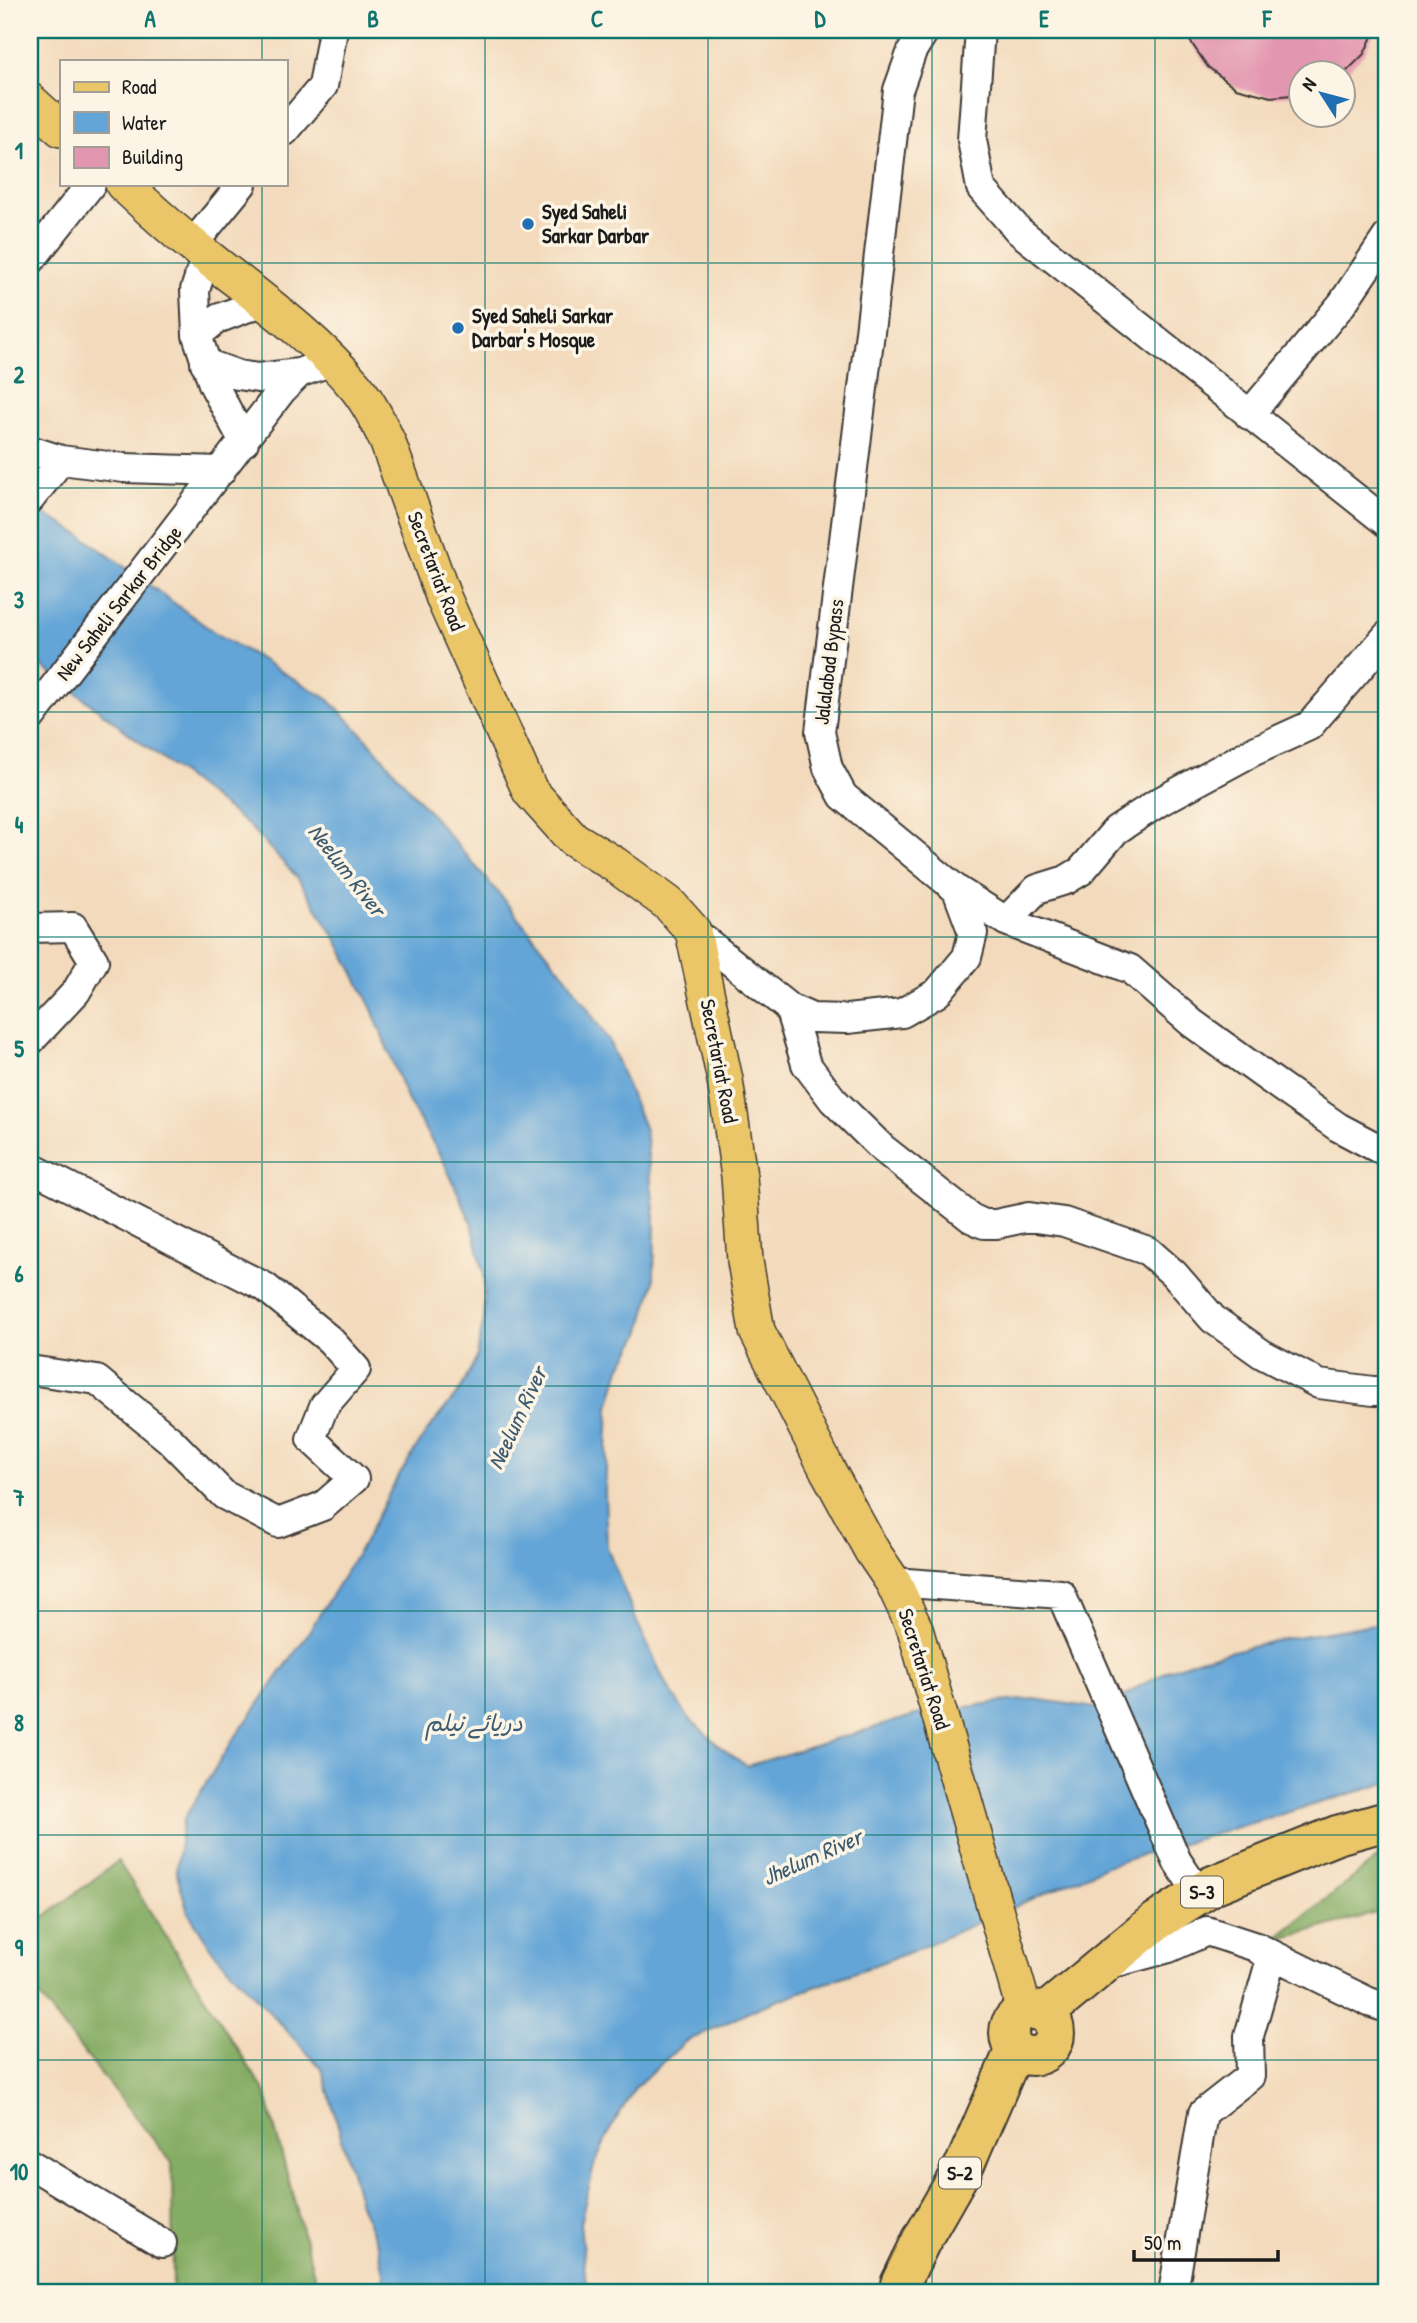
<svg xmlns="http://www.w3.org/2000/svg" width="1417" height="2323" viewBox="0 0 1417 2323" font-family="'Patrick Hand','Playpen Sans Arabic',sans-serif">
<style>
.forest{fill:#84ac63;stroke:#506440;stroke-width:2}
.water{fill:#63a5d7;stroke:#40607a;stroke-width:2}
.building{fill:#e396b0}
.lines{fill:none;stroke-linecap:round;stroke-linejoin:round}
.minor-casing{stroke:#3c3834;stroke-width:32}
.major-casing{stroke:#3c3834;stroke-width:38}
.highway-casing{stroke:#3c3834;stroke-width:42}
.minor{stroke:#fff;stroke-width:28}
.major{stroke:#eac669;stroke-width:35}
.highway{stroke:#eac669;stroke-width:38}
.grid{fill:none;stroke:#0f766e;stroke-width:2;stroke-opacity:0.55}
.poi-dot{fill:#1f6fb2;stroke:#fcf5e5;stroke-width:2.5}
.labels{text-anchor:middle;stroke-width:7;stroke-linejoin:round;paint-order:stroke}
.shield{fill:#fcf5e5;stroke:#5f5d58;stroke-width:2}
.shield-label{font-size:19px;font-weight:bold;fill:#1c1c1c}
.poi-label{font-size:21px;font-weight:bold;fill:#1c1c1c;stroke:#fcf5e5;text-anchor:start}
.street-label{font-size:21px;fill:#1c1c1c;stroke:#fcf5e5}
.water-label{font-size:23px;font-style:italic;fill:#3c5a70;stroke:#fcf5e5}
.neatline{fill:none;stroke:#0f766e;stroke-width:2.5}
.grid-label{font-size:23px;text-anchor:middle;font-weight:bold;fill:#0f766e}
</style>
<rect width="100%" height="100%" fill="#fcf5e5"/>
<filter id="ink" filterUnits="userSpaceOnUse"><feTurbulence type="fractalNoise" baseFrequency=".0143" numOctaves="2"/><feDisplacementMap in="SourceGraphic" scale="14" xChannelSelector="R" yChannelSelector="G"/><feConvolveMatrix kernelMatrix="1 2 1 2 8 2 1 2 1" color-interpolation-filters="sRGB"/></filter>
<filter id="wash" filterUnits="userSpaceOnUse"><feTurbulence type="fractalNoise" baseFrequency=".00686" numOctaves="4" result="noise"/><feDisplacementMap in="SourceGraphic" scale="28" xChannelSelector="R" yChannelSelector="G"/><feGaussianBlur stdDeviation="1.57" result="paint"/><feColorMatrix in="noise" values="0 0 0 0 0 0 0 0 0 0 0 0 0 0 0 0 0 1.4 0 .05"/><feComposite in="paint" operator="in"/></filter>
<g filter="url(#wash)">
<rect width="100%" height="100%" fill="#f3dabc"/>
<path class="forest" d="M1387,1851V1910L1273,1941Z
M118,1861L265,2092L319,2293H173L172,2163L30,1985V1928Z"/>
<path class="water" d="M30,505L82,536L214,632L328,699L367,739L500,895L568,979L609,1041L645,1130L655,1218L654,1283L640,1334L620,1368L609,1407L605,1493L607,1547L636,1620L665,1682L687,1716L719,1746L747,1766L916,1715L999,1702L1034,1699L1095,1708L1116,1703L1136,1688L1167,1671L1199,1659L1284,1639L1387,1622V1783L1109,1865L913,1951L760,2007L685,2042L635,2088L612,2126L594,2166L580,2223L586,2283L588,2293H382L384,2273L378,2246L361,2207L322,2069L213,1951L188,1912L176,1871L183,1820L231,1743L303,1641L363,1544L395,1482L427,1431L460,1390L476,1359L484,1319V1275L472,1224L444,1162L407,1099L371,1007L337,940L297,877L249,826L30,657Z"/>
<g id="blocks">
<path class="building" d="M1185,30H1375L1364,54L1344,74H1302V94L1271,97L1236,88L1208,67L1188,38Z"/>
</g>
</g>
<g filter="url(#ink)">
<use href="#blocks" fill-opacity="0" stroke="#3c3834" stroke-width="2"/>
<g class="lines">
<g class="minor-casing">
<path id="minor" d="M980,30L972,140L981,188L1019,231L1387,523
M285,131L323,86L333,30
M192,245L242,184
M206,256L195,290L197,335L213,384L244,442
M30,261L91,184
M197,335L217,319L264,301
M205,363L238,375L258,378L299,373
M1249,415L1342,304L1387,237
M30,450L61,460
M30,499L61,460L124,468L221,471
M30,718L282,390L299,373L332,361
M957,890L1006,921L1130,969L1192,1023L1264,1075L1338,1127L1387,1153
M1006,921L1037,889L1066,880L1081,871L1116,830L1159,802L1252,752L1309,726L1387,636
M30,928L73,927L94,961L76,992L30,1041
M693,931L789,1008L812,1018L847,1019L902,1013L937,993L967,957L973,933L957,890L843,796L828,768L820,732L870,332L898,90L912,51L925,30
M789,1008L806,1064L833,1100L882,1148L971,1218L984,1224H996L1029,1217L1064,1222L1148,1251L1174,1274L1213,1319L1262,1354L1319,1384L1373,1391H1387
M30,1167L265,1287L330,1340L356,1369L324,1406L311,1439L354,1479L323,1506L278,1523L224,1495L170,1440L97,1380L30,1370
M893,1582L1061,1594L1177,1861L1199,1894
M1257,1947L1369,2002L1387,2008
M1110,1964L1169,1948L1207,1931L1256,1947L1271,1959L1249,2036L1250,2076L1203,2113L1173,2293
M30,2164L162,2243"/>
</g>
<g class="major-casing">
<path id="major" d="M30,101L61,129
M123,184C145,204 167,225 191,244C247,290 309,331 356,387C370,404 379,423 388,443L444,599L530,791L573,839L614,864L669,904L693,931L725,1080L739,1176L745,1261L757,1331L827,1469L872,1551L893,1582L915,1629L1019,1992L1023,2011"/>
</g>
<g class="highway-casing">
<path id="highway" d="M1009 2033a23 23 0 1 1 46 0a23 23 0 1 1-46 0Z
M1045,2013L1154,1923L1213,1885L1337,1835L1387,1821
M900,2293V2284L921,2241L965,2164L1015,2049"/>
</g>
<use href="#minor" class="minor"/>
<use href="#major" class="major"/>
<use href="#highway" class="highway"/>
</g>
</g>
<path class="grid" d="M262,30V61M485,30V2293M708,30V2293M932,30V2293M1155,30V2293M262,184V2293M30,263H1387M30,488H1387M30,712H1387M30,937H1387M30,1162H1387M30,1386H1387M30,1611H1387M30,1835H1387M30,2060H1387"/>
<g class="poi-dot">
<circle cx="528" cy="224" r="7"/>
<circle cx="458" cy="328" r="7"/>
</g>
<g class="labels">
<g class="shield">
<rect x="1181" y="1876.5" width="42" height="31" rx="5"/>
<rect x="939" y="2157.5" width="42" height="31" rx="5"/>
</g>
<g class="shield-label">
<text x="1202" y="1899">S-3</text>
<text x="960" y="2180">S-2</text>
</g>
<g class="poi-label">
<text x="542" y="219">Syed Saheli<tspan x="542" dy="24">Sarkar Darbar</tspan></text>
<text x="472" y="323">Syed Saheli Sarkar<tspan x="472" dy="24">Darbar's Mosque</tspan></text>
</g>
<g class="street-label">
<text transform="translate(436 571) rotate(69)" y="7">Secretariat Road</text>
<text transform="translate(119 603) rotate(-52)" y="7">New Saheli Sarkar Bridge</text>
<text transform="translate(829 662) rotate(-83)" y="7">Jalalabad Bypass</text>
<text transform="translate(719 1061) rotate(79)" y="7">Secretariat Road</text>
<text transform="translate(924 1669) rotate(72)" y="7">Secretariat Road</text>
</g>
<g class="water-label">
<text transform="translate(347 870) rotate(52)" y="8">Neelum River</text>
<text transform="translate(517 1418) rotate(-65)" y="8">Neelum River</text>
<text x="474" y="1731">دریائے نیلم</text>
<text transform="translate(812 1857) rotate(-24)" y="8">Jhelum River</text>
</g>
</g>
<rect width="1417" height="2323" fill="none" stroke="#fcf5e5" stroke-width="77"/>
<rect x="60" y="60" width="228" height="126" fill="#fcf5e5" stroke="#a29e95" stroke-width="2"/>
<rect x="74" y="82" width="35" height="10" fill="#eac669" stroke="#a29e95" stroke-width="2"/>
<text x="122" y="94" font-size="21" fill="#1c1c1c">Road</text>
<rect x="74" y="112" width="35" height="21" fill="#63a5d7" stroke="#a29e95" stroke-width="2"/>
<text x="122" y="130" font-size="21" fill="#1c1c1c">Water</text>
<rect x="74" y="147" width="35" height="21" fill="#e396b0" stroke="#a29e95" stroke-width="2"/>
<text x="122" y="164" font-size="21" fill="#1c1c1c">Building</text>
<g transform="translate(1322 94) rotate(306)"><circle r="33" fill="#fcf5e5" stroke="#a29e95" stroke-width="2"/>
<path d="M0-5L12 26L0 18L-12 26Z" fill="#1f6fb2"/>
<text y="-10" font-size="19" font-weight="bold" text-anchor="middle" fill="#1c1c1c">N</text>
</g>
<path d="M1134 2250v10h144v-10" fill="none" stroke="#1c1c1c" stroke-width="3.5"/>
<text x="1144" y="2250" font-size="21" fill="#1c1c1c" stroke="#fcf5e5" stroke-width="5" paint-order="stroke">50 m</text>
<rect x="38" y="38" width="1340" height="2246" class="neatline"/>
<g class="grid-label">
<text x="150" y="27">A</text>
<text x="373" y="27">B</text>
<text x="597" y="27">C</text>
<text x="820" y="27">D</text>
<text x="1044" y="27">E</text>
<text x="1267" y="27">F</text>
<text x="19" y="159">1</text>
<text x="19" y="383">2</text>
<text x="19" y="608">3</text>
<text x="19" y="833">4</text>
<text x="19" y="1057">5</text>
<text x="19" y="1282">6</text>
<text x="19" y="1506">7</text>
<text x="19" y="1731">8</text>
<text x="19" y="1956">9</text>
<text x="19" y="2180">10</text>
</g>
</svg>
